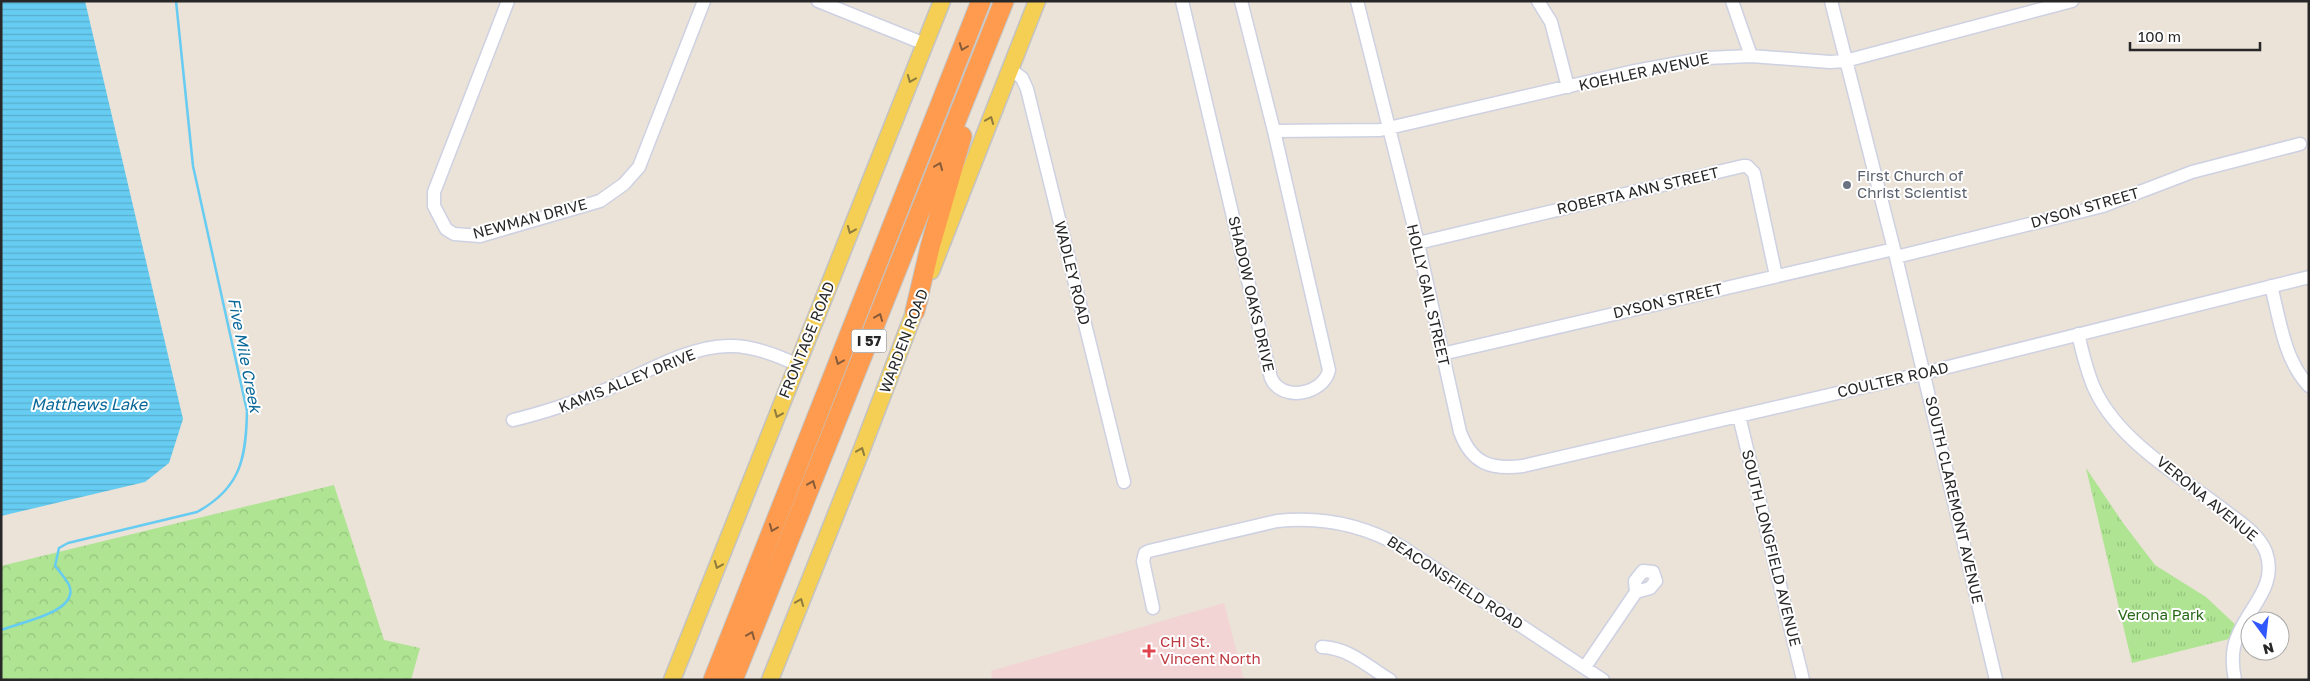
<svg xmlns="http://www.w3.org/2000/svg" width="2310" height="681" viewBox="0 0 2310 681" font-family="'Golos Text',sans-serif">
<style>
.medical{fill:#f2d4d5}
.forest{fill:url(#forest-crowns)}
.park{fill:url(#park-tufts)}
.water{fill:url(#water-rules)}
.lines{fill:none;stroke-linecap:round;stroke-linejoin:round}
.stream{stroke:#66ccf1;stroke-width:2.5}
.minor-casing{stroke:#cdd1e1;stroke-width:15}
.major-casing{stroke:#c3c3c3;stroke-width:19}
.highway-casing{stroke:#c3c3c3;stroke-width:21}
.minor{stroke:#fff;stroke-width:12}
.major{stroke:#f4cf53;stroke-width:16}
.highway{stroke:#ff9b4e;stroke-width:19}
.oneway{stroke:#885b39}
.oneway2{stroke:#8e7b3d}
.worship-dot{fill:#6b7280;stroke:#fff;stroke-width:2}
.health-dot{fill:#e0444e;stroke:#fff;stroke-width:2}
.labels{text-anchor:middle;stroke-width:4;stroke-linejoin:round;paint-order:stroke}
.shield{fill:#fff;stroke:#686868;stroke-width:1}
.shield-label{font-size:14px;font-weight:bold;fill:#272727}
.street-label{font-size:15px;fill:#272727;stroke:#fff}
.worship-label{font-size:15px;fill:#5b616d;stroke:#fff;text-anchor:start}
.park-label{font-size:15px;fill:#276517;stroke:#fff}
.health-label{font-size:15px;fill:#be3a42;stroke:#fff;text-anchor:start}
.water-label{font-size:16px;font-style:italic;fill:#096899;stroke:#fff}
</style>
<defs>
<pattern id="forest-crowns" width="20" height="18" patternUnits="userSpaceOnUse" patternTransform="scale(1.25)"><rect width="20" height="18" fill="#aee492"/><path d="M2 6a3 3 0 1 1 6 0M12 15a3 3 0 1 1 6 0" fill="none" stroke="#96c47e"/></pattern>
<pattern id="park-tufts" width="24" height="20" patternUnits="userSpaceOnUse" patternTransform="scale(1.25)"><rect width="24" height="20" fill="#aee492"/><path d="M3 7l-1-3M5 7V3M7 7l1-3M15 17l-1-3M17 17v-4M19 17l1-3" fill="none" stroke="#96c47e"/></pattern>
<pattern id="water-rules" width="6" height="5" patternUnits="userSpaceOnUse" patternTransform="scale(1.25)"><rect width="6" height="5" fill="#66ccf1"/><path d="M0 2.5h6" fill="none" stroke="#58afcf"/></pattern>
</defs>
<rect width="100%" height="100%" fill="#ebe2d8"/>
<path class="medical" d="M1224,603L1244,680H992L991,671Z"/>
<path class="forest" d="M334,485L384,640L420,648L411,680H1V566Z"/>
<path class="park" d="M2086,468L2123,523L2155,565L2206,597L2240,629L2237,637L2132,663Z"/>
<path class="water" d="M1,1H85L183,419L169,463L145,482L1,516Z"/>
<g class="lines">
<path class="stream" d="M1,630C18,623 81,612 69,585C66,579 60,572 55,566L59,548L68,543L197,512C241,488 246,458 247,411L193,166L176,1"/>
<g class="minor-casing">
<path id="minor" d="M508,1L434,192V206L446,229L454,234L480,236L600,201L624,184L639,167L704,1
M818,1L925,44
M1182,1L1271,378C1282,403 1324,394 1329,370L1274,131L1241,1
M1357,1L1418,243L1460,432C1472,464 1491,470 1523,466L1924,373L2309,277
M1538,1L1551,22L1568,87
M1732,1L1751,56
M1831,1L1896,257L1996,680
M1010,69L1022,78L1027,89L1124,482
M1274,131L1380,130L1630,72L1706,58L1751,56L1830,62L1845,61L2072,1
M1418,243L1743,166H1747L1754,173L1776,276
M1896,257L2103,206L2192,172L2300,144
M2271,286C2280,320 2284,360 2309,386
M2078,334C2083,354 2087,374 2096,392C2120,441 2178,475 2220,507C2236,520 2258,532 2266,552C2278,586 2249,607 2238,635C2231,649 2232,665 2235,680
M1442,354L1894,249
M1739,416L1803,680
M513,420C547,412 578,401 610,388C647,372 687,347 728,346C752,345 777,355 798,365
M1643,571L1653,572L1656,581L1650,588L1636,592L1635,581Z
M1153,608L1143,561L1145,553L1149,551L1277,521C1322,516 1362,524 1402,547L1603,680
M1322,647C1349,648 1367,666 1390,680
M1585,667L1636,592"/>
</g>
<g class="major-casing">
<path id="major" d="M931,271L1037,1
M672,680L942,1
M770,680L862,449L919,300"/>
</g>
<g class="highway-casing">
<path id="highway" d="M915,311L930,247L962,136
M713,680L981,1
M733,680L1004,1"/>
</g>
<use href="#minor" class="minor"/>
<use href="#major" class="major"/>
<use href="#highway" class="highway"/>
</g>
<defs><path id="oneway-chevron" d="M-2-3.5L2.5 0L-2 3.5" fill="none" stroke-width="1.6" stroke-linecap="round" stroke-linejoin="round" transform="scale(1.25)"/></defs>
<g class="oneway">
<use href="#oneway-chevron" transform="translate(963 47) rotate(111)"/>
<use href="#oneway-chevron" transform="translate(939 166) rotate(-68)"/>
<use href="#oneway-chevron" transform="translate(879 317) rotate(-68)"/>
<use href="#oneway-chevron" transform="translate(839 361) rotate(112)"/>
<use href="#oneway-chevron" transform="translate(812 484) rotate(-68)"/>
<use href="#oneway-chevron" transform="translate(773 528) rotate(112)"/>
<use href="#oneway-chevron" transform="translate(751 635) rotate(-68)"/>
</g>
<g class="oneway2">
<use href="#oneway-chevron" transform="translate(911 79) rotate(112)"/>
<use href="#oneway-chevron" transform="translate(990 120) rotate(-68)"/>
<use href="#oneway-chevron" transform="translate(851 230) rotate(112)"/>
<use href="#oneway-chevron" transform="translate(778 414) rotate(112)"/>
<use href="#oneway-chevron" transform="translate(861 451) rotate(-68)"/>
<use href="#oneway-chevron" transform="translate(718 565) rotate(112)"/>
<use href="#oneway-chevron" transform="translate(800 602) rotate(-68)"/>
</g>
<circle class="worship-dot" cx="1847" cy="185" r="5"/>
<path class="health-dot" d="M1146.5 643.5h5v5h5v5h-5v5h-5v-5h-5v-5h5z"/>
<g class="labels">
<rect class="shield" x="851.5" y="329.5" width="35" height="23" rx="4"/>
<g class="shield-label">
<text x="869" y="346">I 57</text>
</g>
<g class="street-label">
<text transform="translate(1644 72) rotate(-12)" y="5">KOEHLER AVENUE</text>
<text transform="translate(1638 191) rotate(-13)" y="5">ROBERTA ANN STREET</text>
<text transform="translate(2085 208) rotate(-16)" y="5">DYSON STREET</text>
<text transform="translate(530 219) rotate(-15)" y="5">NEWMAN DRIVE</text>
<text transform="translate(1072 273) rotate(76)" y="5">WADLEY ROAD</text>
<text transform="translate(1251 294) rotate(77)" y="5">SHADOW OAKS DRIVE</text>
<text transform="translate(1428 295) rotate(77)" y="5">HOLLY GAIL STREET</text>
<text transform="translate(1668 301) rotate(-13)" y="5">DYSON STREET</text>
<text transform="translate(807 340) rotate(-68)" y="5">FRONTAGE ROAD</text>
<text transform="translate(904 341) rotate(-69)" y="5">WARDEN ROAD</text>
<text transform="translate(1893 380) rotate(-13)" y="5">COULTER ROAD</text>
<text transform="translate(627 381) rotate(-22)" y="5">KAMIS ALLEY DRIVE</text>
<text transform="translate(2207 499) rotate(39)" y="5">VERONA AVENUE</text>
<text transform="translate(1954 500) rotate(77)" y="5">SOUTH CLAREMONT AVENUE</text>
<text transform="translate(1771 548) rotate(76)" y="5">SOUTH LONGFIELD AVENUE</text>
<text transform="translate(1455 583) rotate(33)" y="5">BEACONSFIELD ROAD</text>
</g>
<g class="worship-label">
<text x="1857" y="181">First Church of<tspan x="1857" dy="17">Christ Scientist</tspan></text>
</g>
<g class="park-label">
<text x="2161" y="620">Verona Park</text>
</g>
<g class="health-label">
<text x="1160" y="647">CHI St.<tspan x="1160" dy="17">Vincent North</tspan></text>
</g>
<g class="water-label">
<text transform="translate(245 355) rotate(79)" y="6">Five Mile Creek</text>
<text x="89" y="410">Matthews Lake</text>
</g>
</g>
<rect width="2310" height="681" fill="none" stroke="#272727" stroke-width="5"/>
<g transform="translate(2265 636) rotate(165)"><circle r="24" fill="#ffffff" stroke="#a9a9a9"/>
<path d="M0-4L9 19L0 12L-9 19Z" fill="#3157ff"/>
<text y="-8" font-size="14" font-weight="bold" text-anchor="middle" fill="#272727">N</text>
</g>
<path d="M2130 42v8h130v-8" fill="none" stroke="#272727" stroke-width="2.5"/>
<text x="2138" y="42" font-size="15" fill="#272727" stroke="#ffffff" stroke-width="4" paint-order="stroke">100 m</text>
</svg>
